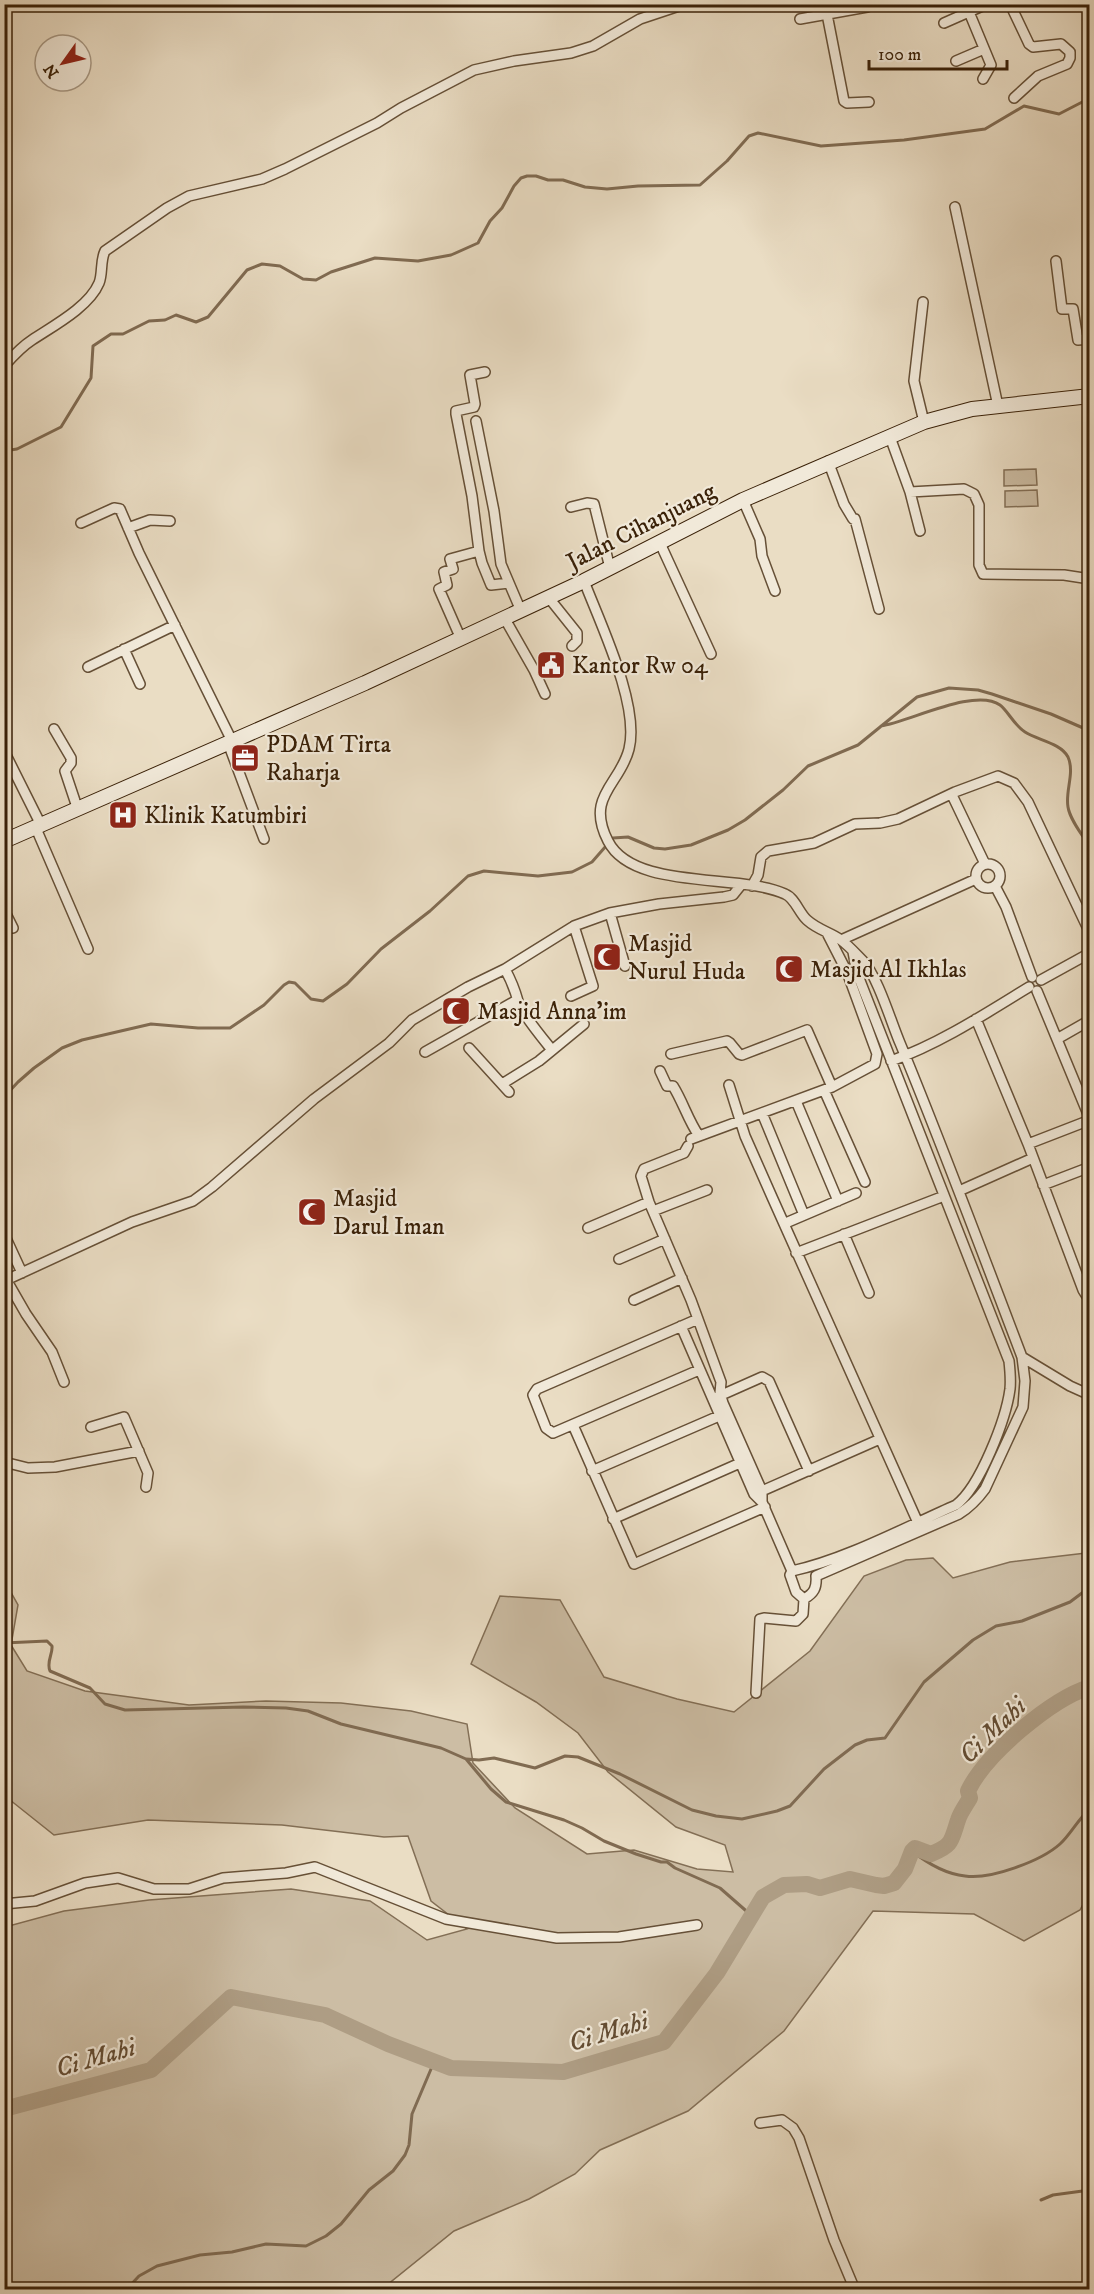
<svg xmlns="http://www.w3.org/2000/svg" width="1094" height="2294" viewBox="0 0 1094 2294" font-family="'IM FELL DW Pica',serif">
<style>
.green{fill:#ccbda4;stroke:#836f56;stroke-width:1.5}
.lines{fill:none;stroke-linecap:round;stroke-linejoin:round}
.stream{stroke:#806b52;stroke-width:3}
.river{stroke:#ae9d84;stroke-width:16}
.street-casing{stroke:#665037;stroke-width:12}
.secondary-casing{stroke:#3a2108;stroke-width:16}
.street{stroke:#f1e9d9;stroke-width:9}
.secondary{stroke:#f1e9d9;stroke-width:14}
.labels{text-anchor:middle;stroke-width:4.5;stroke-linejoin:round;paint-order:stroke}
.street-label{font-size:24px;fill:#3a2108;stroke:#f1e9d9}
.poi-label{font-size:24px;fill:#3a2108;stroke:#f1e9d9;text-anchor:start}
.water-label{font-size:26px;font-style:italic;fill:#634c33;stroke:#f1e9d9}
</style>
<rect width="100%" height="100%" fill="#eaddc4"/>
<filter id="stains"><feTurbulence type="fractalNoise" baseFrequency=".00333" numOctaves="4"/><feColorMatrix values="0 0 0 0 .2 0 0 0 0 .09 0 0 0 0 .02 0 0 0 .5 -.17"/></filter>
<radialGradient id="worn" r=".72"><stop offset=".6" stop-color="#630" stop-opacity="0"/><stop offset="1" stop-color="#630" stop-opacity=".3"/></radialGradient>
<path class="green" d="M1036,469L1037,485L1004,486V470Z
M1037,490L1038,506L1005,507V491Z
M1089,1551V1893L1080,1910L1024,1941L974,1914L873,1911L784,2031L688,2111L600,2150L575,2174L529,2199L454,2231L382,2289H5V1927L64,1911L149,1900L291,1889L370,1901L427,1940L467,1929L431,1901L408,1836L384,1837L282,1825L148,1820L54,1835L5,1796L4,1580L18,1605L11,1645L27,1671L85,1691L189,1705L266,1701L341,1703L411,1711L467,1724L473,1763L515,1808L587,1854L634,1850L697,1869L733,1872L725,1845L676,1827L608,1772L578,1733L536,1702L471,1664L500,1596L560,1600L604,1677L677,1699L734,1712L810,1651L864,1576L906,1560L933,1558L953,1578L1010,1562L1086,1553Z"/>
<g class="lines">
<path class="stream" d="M4,451L17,449L61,427L91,378L93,346L111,334H123L149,321L165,320L176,315L196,322L208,317L247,270L262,264L280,266L303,279L316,280L331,272L375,258L418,261L451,255L478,243L490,221L502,208L514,186L521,178L527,176H536L548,180H563L585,187L607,189L638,186L700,185L727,161L749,136L758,133L821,146L904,140L985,129L1024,106L1059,114L1090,98
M881,726C909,722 975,687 1000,705C1008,711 1014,725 1025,732C1037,740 1061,743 1068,757C1075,773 1065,791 1068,807C1070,820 1083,836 1090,847
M4,1097L18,1082L34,1068L62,1048L82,1040L151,1024L198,1028H230L264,1005L284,985L289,982L295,983L311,999L323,1001L347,984L381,949L430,911L468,876L484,871L538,876L572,872L592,862L613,838L628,837L654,848L665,849L691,845L728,830L745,820L783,790L808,766L858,745L917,697L949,688L978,690L992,694L1051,714L1090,731
M4,1643L47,1641L52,1646C53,1654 46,1662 50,1671L90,1688L105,1704L125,1710L243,1707L286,1708L308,1711L341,1724L441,1748L466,1759L491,1789L506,1802L564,1820L582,1828L604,1841L636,1854L661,1862H667L675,1868L720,1888L752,1916
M466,1759L479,1760L494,1758L535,1768L565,1756L578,1757L620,1774L692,1810L716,1816L742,1819L777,1811L790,1806L824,1769L855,1745L867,1740L885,1738L924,1682L973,1640L996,1626L1022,1621L1070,1602L1090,1587
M912,1851C927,1863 946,1874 965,1876C990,1880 1041,1861 1060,1844C1071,1834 1078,1819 1090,1809
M1041,2200L1053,2195L1090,2190
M126,2290L139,2276L157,2266L200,2255L232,2252L266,2244L306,2246L326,2236L341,2224L369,2190L393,2171L405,2155L409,2145L412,2114L434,2062"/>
<path class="river" d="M4,2109L151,2070L231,1997L325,2015L388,2044L451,2068L563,2072L664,2042L717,1973L763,1897L784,1885L807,1884L820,1888L850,1879L876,1885L884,1886L894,1883L905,1869L912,1851L915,1848L931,1854C953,1845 951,1841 958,1820C960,1813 966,1805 970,1798L968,1791C985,1755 1051,1699 1090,1687"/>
<g class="street-casing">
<path id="street" d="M825,4L844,101L847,103L869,102
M1010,4L1029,44L1033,47L1061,44L1070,52V58L1067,64L1038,76L1014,98
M969,12L991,65L983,79
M800,19L867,7
M944,23L987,4
M956,61L984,49
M955,207L998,406
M1056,261L1062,309H1073L1078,340L1090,339
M923,302L914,381L924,422
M4,366C13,356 21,347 32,340C53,326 89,307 99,283C103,273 100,261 105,251L167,208L189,196L262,179L285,169L377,123L401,108L474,70L514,61L571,53L593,46L640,19L685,4
M485,372L470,375L475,404L474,407L456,411V414L472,496L479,551L482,563L491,585L509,583
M476,421L494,511L501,564L521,611
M890,437L910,492L920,531
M828,461L844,504L853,519H855L879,609
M910,492L964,489L974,494L979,505V565L983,574L1064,575L1090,579
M743,500L760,539L762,556L775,591
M571,507L587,503L594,504L610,568
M81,523L114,508L120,509L139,553L232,741
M128,528L150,520L170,521
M659,541L711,654
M584,581C600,623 640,705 629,749C620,785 585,796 608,841C633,891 740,873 785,894C795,898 799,913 807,920C818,930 830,932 841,940C849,946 856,954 863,961C878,977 891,1022 900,1043C943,1147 982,1252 1022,1357L1025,1381L1023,1407L985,1489C977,1500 970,1507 959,1514L816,1576C817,1588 814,1593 804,1599
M549,598L577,633V641L572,646
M505,619L534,670L545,694
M461,639L439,589L447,585L444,572L453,569L450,559L479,551
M124,649L140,684
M88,667L175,625
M54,729L71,758V763L65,771L77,807
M228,743L264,839
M4,751L40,823
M952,795L985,864
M35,826L88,949
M976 876a12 12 0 1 1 24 0a12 12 0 1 1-24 0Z
M752,886L758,875L761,857L768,851L814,843L855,824L880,823L898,819L955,792L998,776L1014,783L1028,802L1090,933
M995,886L1006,907L1032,977
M4,910L13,928
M610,913L625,966
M841,940L976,879
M505,969C511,980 515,990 518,1001C521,1013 544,1040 552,1050
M1041,980L1090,953
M1037,991L1090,1119
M571,996L593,986L574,926
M976,1019L1028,1144L1083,1290L1090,1301
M1057,1039L1085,1023L1090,1027
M469,1048L509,1092
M425,1052L517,1000
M671,1054L727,1041L730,1043L739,1054L742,1055L807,1030L832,1087
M891,1061C939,1044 985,1014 1029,987
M660,1071L667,1086H673C683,1102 688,1120 699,1136
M502,1084L539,1061L584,1024
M729,1085L745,1136L772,1197L919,1525
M824,1090L865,1182
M796,1101L838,1201
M762,1113L804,1215
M691,1139L832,1087L875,1064L877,1054L847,972L827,933
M1028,1144L1090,1120
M688,1146L684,1153L644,1169L641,1176L649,1202L691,1300L721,1382L720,1393L723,1403L762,1491V1502L792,1571
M1043,1185L1090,1167
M959,1191L1033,1158
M653,1211L707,1190
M788,1222L856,1193
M588,1228L649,1202
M4,1234L22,1273
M844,1234L869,1293
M796,1253L944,1196
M619,1259L665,1239
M4,1281L132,1222L193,1201L212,1187L314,1099L389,1043L412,1020L468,987L505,969L574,926L610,913L659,904L724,897L733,895L741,885
M7,1281L26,1314L52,1352L64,1382
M634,1300L682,1278
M698,1319L537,1389L533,1395L546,1428L553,1433L699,1370
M681,1326L754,1494L762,1502
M1022,1357L1070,1386L1090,1395
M717,1397L762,1377L769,1381L809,1471
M573,1425L634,1564L765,1507
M91,1427L124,1417L148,1473L146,1487
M4,1462L28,1468L55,1467L139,1451
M592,1471L719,1416
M762,1491L880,1439
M613,1519L740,1463
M756,1693L760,1619L764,1618L796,1621L803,1614L804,1599L796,1592L790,1575L792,1571C844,1560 906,1527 956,1505C980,1487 1006,1419 1010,1389C1011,1379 1010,1370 1009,1361L857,973L853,952
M4,1904L35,1901L85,1883L118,1878L154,1889H189L223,1878L286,1873L315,1867L446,1919L557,1938L619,1937L697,1925
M760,2123L782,2120L793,2128L799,2138L834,2240L855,2290"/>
</g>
<g class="secondary-casing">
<path id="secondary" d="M4,841L365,683L584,581L743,500L924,422L972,409L1090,396"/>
</g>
<use href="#street" class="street"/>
<use href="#secondary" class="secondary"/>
</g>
<defs>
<g id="civic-square" transform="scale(1.5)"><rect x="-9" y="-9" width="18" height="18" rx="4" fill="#8f2418" stroke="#f1e9d9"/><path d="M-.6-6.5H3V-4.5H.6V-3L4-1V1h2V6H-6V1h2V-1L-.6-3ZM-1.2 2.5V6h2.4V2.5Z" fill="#fff"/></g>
<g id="office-square" transform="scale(1.5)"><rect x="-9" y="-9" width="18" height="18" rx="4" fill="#8f2418" stroke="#f1e9d9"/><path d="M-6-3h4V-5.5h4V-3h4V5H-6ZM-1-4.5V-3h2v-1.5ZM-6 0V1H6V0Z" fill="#fff"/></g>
<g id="hospital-square" transform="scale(1.5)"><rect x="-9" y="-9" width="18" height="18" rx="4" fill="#8f2418" stroke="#f1e9d9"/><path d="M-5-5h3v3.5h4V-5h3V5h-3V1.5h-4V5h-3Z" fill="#fff"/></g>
<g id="mosque-square" transform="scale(1.5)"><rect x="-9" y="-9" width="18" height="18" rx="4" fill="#8f2418" stroke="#f1e9d9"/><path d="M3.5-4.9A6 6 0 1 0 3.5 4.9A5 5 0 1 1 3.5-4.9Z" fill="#fff"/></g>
</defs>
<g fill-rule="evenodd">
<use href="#civic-square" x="551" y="665"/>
<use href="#office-square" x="245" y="758"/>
<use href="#hospital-square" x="123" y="815"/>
<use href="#mosque-square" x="607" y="957"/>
<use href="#mosque-square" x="789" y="969"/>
<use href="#mosque-square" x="456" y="1011"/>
<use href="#mosque-square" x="312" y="1212"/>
</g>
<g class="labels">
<g class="street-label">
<text transform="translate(641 526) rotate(-27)" y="8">Jalan Cihanjuang</text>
</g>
<g class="poi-label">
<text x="572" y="673">Kantor Rw 04</text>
<text x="266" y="752">PDAM Tirta<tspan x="266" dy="28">Raharja</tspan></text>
<text x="144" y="823">Klinik Katumbiri</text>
<text x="628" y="951">Masjid<tspan x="628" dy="28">Nurul Huda</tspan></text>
<text x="810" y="977">Masjid Al Ikhlas</text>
<text x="477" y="1019">Masjid Anna'im</text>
<text x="333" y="1206">Masjid<tspan x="333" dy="28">Darul Iman</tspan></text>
</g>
<g class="water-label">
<text transform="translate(992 1730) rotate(-44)" y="9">Ci Mahi</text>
<text transform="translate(608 2031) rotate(-17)" y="9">Ci Mahi</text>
<text transform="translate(95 2057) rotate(-16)" y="9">Ci Mahi</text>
</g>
</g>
<rect width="1094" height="2294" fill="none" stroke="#eaddc4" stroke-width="24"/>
<rect x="6" y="6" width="1082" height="2282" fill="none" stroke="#3a2108" stroke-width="3"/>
<rect x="12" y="12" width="1070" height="2270" fill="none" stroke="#3a2108" stroke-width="1.5"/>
<g transform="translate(63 63) rotate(236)"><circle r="28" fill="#f1e9d9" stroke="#a89985" stroke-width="1.5"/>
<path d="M0-4.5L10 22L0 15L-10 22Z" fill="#8f2418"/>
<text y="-9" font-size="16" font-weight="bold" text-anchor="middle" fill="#3a2108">N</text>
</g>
<path d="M869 60v9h138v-9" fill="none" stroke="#3a2108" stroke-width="3"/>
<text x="878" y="60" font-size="18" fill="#3a2108" stroke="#f1e9d9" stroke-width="4.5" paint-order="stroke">100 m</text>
<rect width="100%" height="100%" filter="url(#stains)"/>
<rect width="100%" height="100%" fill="url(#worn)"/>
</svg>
